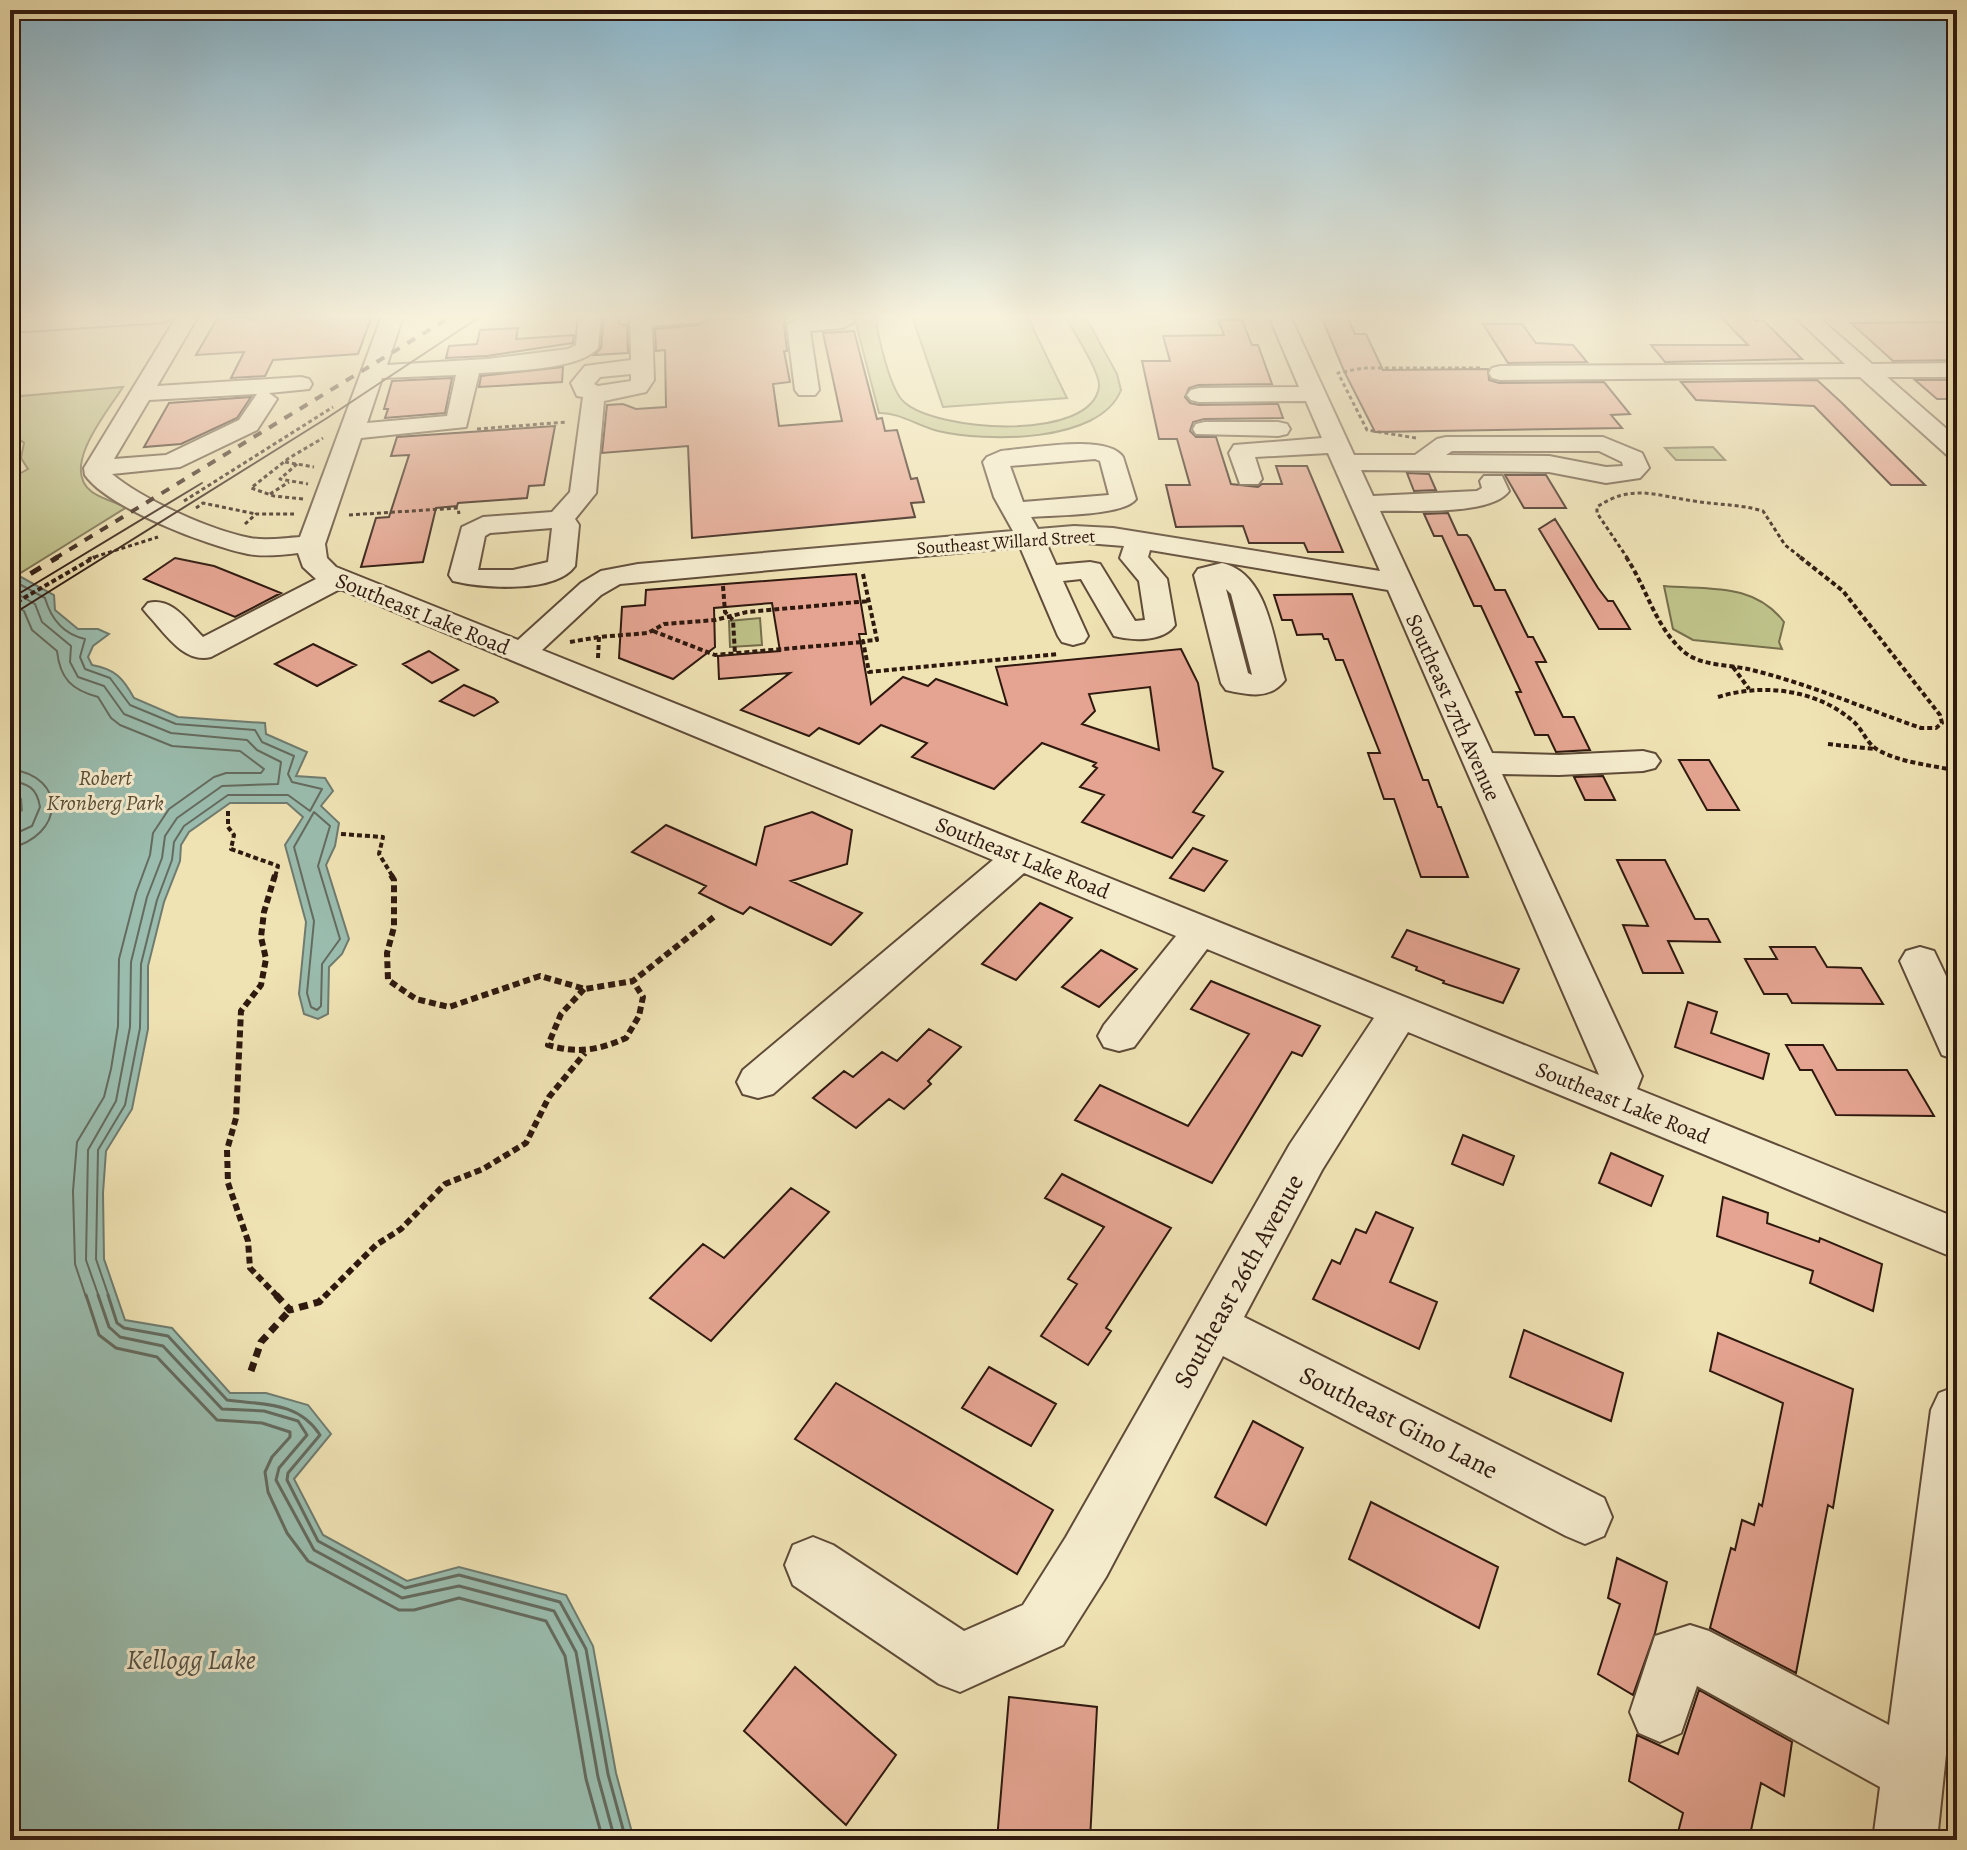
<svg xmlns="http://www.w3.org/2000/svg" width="1967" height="1850" viewBox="0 0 1967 1850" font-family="Alegreya,serif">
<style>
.green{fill:#bec289;stroke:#766e4c;stroke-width:2}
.water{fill:#9abdaf;stroke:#6f7b6f;stroke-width:2}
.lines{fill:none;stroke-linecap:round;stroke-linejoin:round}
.shore-far1{stroke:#646b5f;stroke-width:2}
.shore{stroke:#646b5f;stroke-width:3}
.building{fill:#e4a491;stroke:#2f190f;stroke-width:2;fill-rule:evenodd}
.minor-casing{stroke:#5f4b38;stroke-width:4}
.path-far3{stroke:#2f190f;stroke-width:3;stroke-dasharray:4 3;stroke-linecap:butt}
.path-far2{stroke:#2f190f;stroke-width:4;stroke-dasharray:5 3;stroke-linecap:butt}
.path-far1{stroke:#2f190f;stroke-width:6;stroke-dasharray:7 4;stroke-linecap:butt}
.path{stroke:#2f190f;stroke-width:7;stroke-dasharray:9 6;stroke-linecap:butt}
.minor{fill:#f5ecce;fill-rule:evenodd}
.tram{stroke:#2f190f;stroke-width:2}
.rail-far1{stroke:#2f190f;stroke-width:4;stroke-dasharray:9 9;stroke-linecap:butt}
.rail{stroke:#2f190f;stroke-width:5;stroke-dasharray:12 12;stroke-linecap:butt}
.labels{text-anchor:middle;stroke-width:6;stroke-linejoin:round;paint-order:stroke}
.far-street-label{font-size:18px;fill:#2f190f;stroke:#f5ecce}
.street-label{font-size:22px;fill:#2f190f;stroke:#f5ecce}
.park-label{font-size:22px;font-style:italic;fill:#5a4c34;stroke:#f5ecce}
.near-street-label{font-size:26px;fill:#2f190f;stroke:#f5ecce}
.near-water-label{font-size:28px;font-style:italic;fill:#545247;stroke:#f5ecce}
</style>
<rect width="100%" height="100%" fill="#efe2b3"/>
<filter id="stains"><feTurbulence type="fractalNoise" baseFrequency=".0025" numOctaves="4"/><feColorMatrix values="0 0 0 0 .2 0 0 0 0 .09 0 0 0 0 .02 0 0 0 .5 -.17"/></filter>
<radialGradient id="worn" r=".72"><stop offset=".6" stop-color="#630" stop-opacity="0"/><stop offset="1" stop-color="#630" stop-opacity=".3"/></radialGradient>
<path class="green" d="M854,316H875C878,336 890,390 904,402C937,432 1091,442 1099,387C1101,373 1073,331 1065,316H1085L1117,374L1121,390C1100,444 984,442 938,431C918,426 898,412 879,413Z
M912,316H1027L1067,398L943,407Z
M123,387C108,411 59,468 92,492C102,499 116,503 127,507L19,574L10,571V479L28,469L21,458L24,443L10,432V397Z
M1713,447L1725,460H1676L1665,448Z
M1664,586C1708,590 1754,582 1784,622L1779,642L1782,649L1693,640L1673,629Z
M760,618L762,645L730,647L729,621Z"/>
<path class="water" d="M10,571L54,595L55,610L78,629H98L109,634L93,646L88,657L92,665C115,669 123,678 134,698L178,717L265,723L266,734L307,752L296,776L325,778L333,791L321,806L339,823L335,846L326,865L349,939L342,954L329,967L328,1014L318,1019L304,1014L299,994L306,922L285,845L303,817L287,803H230L189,832L181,845L180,861L164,902L148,966V1029L132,1109L106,1151L103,1193L104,1259L125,1320L172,1328L230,1393H266L308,1405L331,1434L294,1479L323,1535L407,1581L459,1567L566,1595L593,1646L616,1773L634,1840H10V839L14,825L10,820L22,810L21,799H10Z"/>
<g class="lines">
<path class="shore-far1" d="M10,579L45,598C51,619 63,634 85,639L80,657L85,669L110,678L130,705L176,724L255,730L262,742L294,756L288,774L292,782L322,789L310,811L288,795H228L184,826L174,842L172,860L157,900L141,964L140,1028L125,1105L98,1150L96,1259L109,1297
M10,590L35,604L42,622L71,646L70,662L78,677L104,686L124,714L171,733L247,740L257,750L281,762L278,784L222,786L177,818L165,836L162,858L147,897L131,962L130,1027L116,1101L88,1150L86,1260L99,1297
M10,603L24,611L32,630L57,651C60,679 72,690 98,697L111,718L120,725L172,746L240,751L264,769L261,773H226L214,777L169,809L153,833L150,855L136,893L119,959L118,1026L111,1069L104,1097L77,1142L73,1191L75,1264L86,1297
M10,769C69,777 63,836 10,848
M10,781C28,783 37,788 40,807L32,826L10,836
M314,812L330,826L318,866L340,939L322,964L321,1006L317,1010L311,1007L307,993L314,921L294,847Z"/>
<path class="shore" d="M86,1295L99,1335L116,1348L157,1357L217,1420L262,1423L290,1432V1437L272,1457L265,1472L268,1492L287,1533L308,1561L399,1610H414L459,1598L546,1621L565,1656L586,1779L603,1840
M98,1295L109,1327L120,1337L163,1346L222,1409L264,1411L298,1421L307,1435L279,1468L276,1480L314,1550L402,1598L459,1586L554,1611L576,1652L598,1777L615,1840
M108,1295L117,1323L124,1328L168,1336L227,1400C263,1405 298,1401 320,1435L288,1473L287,1480L318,1541L405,1588L459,1575L560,1602L586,1649L608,1774L626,1840"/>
</g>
<path class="building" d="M258,316H372L358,354L273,360L265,376L231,378L244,352L196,355L217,319Z
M604,316H619V324L627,325L628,353L594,355L601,348Z
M786,316L784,325L787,351H784L790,382L773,384L779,426L842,421L823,333L854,331L877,419L882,418L885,431L897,430L911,479L917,478L924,502L911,503L915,517L692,538L688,446L602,453L607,405L623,404L636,409L666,407L665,350L656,351L655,329L699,325L710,319Z
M1321,316H1347L1355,334H1366L1383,370L1488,369L1489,380L1499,383L1604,382L1630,414L1611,415L1622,428L1375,432L1344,371Z
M1721,317H1751L1755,321H1764L1802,359L1665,362L1651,345H1748Z
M1218,320H1242L1252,345H1258L1272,384L1198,385L1189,388L1185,397L1190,403L1199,405L1278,404L1283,418L1204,419L1193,422L1190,431L1196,437H1216L1231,484L1258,487L1262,484H1282L1276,466H1307L1343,552H1308L1304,543H1249L1243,526L1176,527L1166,485H1190L1177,439H1159L1142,361H1170L1163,336L1224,335Z
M1957,322V360L1893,361L1851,323Z
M1483,324H1522L1536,343L1573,345L1587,362L1508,363Z
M518,328L516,339L574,335L573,343L487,356L446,358L449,346L477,344L480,330Z
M563,367L562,382L479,387L481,376Z
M452,378L445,413L385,418L388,409H384L392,381Z
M1817,380L1842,403L1925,485H1891L1814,406L1696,400L1681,382Z
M1915,380H1957V399H1937Z
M251,397L237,418L181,444L144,447L169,403Z
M555,426L544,485L529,486L527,498L458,503L457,506L436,508L423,562L361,567L376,518L389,517L409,455L391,456L397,437Z
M1407,473L1429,474L1436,490L1414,491Z
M1505,475H1546L1566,508H1524Z
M1448,513L1458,535H1467L1470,538L1495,590H1505L1528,637H1533L1546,662H1536L1563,717H1574L1590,750L1556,752L1548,735H1535L1516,692H1521L1481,606H1474L1442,536H1434L1424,514Z
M1555,519L1598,588L1608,601H1613L1630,629H1599L1539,529Z
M175,558L214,566L281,593L235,617L144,579Z
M856,574L866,634H859L871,704L903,677L928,686L936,679L1007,705L996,667L1181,649L1198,683L1213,768L1223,772L1193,812L1204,816L1172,858L1082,822L1104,795L1080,787L1097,768L1093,766L1096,763L1042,743L994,789L912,757L927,743L881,725L859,744L819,728L809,736L741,710L790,673L719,679L718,656L780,651L772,603L714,608L715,647L673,679L619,658L622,607L645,605L646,590ZM1150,687L1159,750L1082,724L1095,711L1089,694Z
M1352,594L1423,780H1428L1438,807H1441L1468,877H1421L1394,799H1384L1368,753H1380L1343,660H1336L1328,639H1324L1322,634L1297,635L1292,620H1282L1274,595Z
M313,644L356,665L317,686L275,664Z
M429,651L458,670L432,683L403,664Z
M464,685L494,698L498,702L474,716L440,701Z
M1679,760H1709L1739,810H1707Z
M1603,776L1615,800H1585L1574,777Z
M812,812L852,830L847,864L791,881L862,913L831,945L750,907L743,914L730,908L699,893L706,886L632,852L666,825L756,865L765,827Z
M1193,848L1227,861L1204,891L1170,878Z
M1617,860H1665L1695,919H1708L1720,942L1668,941L1683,973H1643L1623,925L1648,926Z
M1040,903L1072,918L1016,980L982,964Z
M1407,930L1519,969L1503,1003L1443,983L1444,981L1416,970L1417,967L1392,957Z
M1770,947H1815L1827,967L1861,968L1883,1004L1792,1003L1787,994H1764L1745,959H1777Z
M1101,950L1137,969L1099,1007L1062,987Z
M1211,981L1320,1026L1302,1056L1292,1052L1212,1183L1075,1120L1100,1085L1188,1126L1249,1034L1191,1009Z
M1688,1002L1717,1012L1711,1033L1769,1054L1763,1079L1675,1047Z
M929,1029L961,1047L928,1081L931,1084L904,1109L889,1099L856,1128L813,1098L844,1071L853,1077L882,1052L897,1061Z
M1786,1045H1823L1837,1070H1907L1934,1116L1836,1115L1812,1070H1800Z
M1463,1135L1514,1156L1503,1185L1452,1164Z
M1611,1153L1663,1176L1651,1206L1599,1183Z
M1062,1174L1171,1228L1106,1328L1111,1331L1088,1365L1041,1336L1077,1284L1068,1279L1104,1227L1045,1198Z
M791,1188L829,1212L711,1341L650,1298L703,1244L724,1258Z
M1723,1197L1768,1213L1767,1223L1819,1242L1820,1238L1882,1264L1873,1311L1810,1283L1813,1271L1717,1236Z
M1376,1212L1413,1228L1390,1282L1437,1302L1419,1349L1313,1299L1332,1260L1340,1264L1356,1229L1366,1233Z
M1524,1330L1623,1373L1611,1421L1510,1377Z
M1718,1333L1853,1389L1833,1508L1828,1505L1796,1673L1710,1628L1731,1548L1735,1550L1742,1520L1754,1525L1759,1504L1762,1506L1783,1403L1710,1371Z
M989,1367L1056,1404L1031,1446L962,1408Z
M836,1383L1053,1510L1017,1574L795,1439Z
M1253,1421L1303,1448L1266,1525L1215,1497Z
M1371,1502L1498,1567L1479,1628L1349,1559Z
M1617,1558L1667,1582L1655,1633L1633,1695L1598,1674L1620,1604L1608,1598Z
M795,1667L896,1755L846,1825L744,1731Z
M1699,1690L1792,1742L1784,1796L1761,1783L1749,1840H1676L1683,1813L1629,1781L1637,1735L1678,1754Z
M1009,1697L1097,1707L1090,1840H997Z"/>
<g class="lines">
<g class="minor-casing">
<path id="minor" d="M61,316H175L165,322L10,332V320Z
M177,316H198L157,386L301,377L309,379L312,384L309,389L269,393L277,399L257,430L180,467L112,474C143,500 210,530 250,538C266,541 284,538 300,537L382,316H403L387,365L487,359L568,349L576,345L579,316H601L598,348C580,370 507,371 479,373L466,427L361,438L325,544L327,558L336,567L518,640L581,583L601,571L638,564L1013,531L994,497L983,462L987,457L1001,451C1028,449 1107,433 1123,457L1136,499C1124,516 1053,515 1031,517L1038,529L1074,526L1113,528L1380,571L1328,453L1255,457L1262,479L1258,484H1240L1229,453L1234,445L1322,438L1306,401L1199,402L1191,400L1187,395L1191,390L1199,388L1299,387L1269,316H1290L1354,455H1415L1437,439L1446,437H1603L1642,453L1649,468L1640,478L1606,483L1549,472L1361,470L1373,496L1477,491L1482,488L1480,481L1484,476H1502L1509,491C1491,516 1410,510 1380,511L1492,753L1559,755L1643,751L1655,754L1660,761L1655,768L1643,771L1559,775L1502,774L1642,1076L1637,1089L1957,1218V1259L1408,1032L1322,1170L1244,1317L1604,1498L1612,1517L1604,1536L1585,1544L1566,1536L1223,1356L1106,1577L1063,1645L960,1692L939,1684L793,1585L785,1565L793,1545L813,1537L833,1545L964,1631L1023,1605L1066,1537L1290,1144L1374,1018L1207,949L1134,1047L1119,1051L1104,1047L1098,1036L1104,1025L1176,936L1024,873L773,1094L758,1098L743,1094L737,1082L743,1070L993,860L340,589L211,657C184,664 165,633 148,615L143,609L148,603C172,597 187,621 203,637L316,579L303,567L298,553C282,555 264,557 248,554C208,546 108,508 85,475L84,468L92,455ZM456,375L447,416L367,423L382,378ZM257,394L239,420L166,455L114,459L149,400ZM1452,451H1599L1622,462L1623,466L1606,467L1549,456L1446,455ZM1095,459L1100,461L1109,495L1023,502L1010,466ZM1074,542L1124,546L1120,558L1139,581L1145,620L1135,621L1100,564L1090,562L1056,565L1047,545ZM1020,547L1058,636L1062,642L1073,645L1084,642L1088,636L1063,581L1081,579L1114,636C1133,641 1163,642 1175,625L1167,579L1148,557L1150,550L1388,590L1599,1075L542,650L601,595L620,584Z
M630,316H709L699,322L652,326L654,380L646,392L604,401L596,493L575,519L579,525L575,566C555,594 482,588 453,581L449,575L462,527L483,517L552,512L570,492L583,397L577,396L571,383L585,366L631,360ZM631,374V381L598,386L594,384L600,377ZM552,528L548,562L513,570H478L485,536L490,533Z
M832,316H853L854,322L843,328L810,331L819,390L815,395H799L795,390L787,325L798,319Z
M1794,316H1817L1872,364L1957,363V377H1887L1957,438V458L1948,456L1860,377L1500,380L1492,378L1489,373L1492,368L1500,366L1845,364Z
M1205,422H1278L1287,424L1290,429L1287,434L1278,436L1196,434L1193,429L1196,424Z
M1222,563C1269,574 1273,641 1285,680C1270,700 1248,695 1226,690L1221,683L1194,575L1198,569ZM1226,589L1231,594L1252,675L1248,673Z
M1920,947L1934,951L1957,999V1060L1942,1055L1900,961L1906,951Z
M1957,1386V1650L1937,1840H1873L1880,1787L1697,1686L1681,1733L1660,1742L1639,1733L1630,1712L1655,1636L1690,1625L1709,1631L1889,1725L1931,1410L1939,1393Z"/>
</g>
<path class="path-far3" d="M477,429L567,422
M1416,438L1367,430L1338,373L1363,368H1480
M285,462L314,467
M297,464L280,479L308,484
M270,494L289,482
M303,499L274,496L251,488L289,458L323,438
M184,501L333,407
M196,508L203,503L256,514
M349,515L458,508L459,514
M245,524L256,514H294
M88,559L158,537
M1628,559L1597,513V507C1632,483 1657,496 1694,501C1718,505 1739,504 1763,511L1785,545L1803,559"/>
<path class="path-far2" d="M1626,557C1647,588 1654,625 1683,651C1701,667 1730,664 1752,670C1809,684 1866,709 1921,728H1936L1942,723L1940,715L1843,591L1800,557
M863,574L877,640L863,641L869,672L1058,654
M723,586L725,612L733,620L735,654
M10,606L95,557
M653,631L715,655L863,642
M570,642L599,637
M598,658L599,637L648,633L664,624L715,620L747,612L869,601
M1733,667L1749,689
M1718,697C1763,683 1817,689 1854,722C1863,730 1867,744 1878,750C1901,763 1932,765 1957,771
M1828,744L1874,749
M228,811V827L234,835L231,849L278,866L275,877
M341,834L383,837L379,854L393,877"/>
<path class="path-far1" d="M275,875L264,912L261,937L266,959L261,985L241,1011L236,1118L227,1150L228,1183L248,1241L250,1268L278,1297
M391,875L394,880V927L387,953L388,980L416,999L449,1007L540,976L585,989L633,981L715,916
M584,989L561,1014L548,1045C577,1054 599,1050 626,1038L639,1016L643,997L633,981
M324,1297L376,1245L401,1229L445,1184L483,1169L526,1143L549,1097L585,1053"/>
<path class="path" d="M276,1295L290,1310L319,1302L326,1295
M251,1371L261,1342L290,1310"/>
<use href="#minor" class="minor"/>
<path class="tram" d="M10,599L202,483
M10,616L327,418L481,316"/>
<path class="rail-far1" d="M54,559L452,316"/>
<path class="rail" d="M10,586L58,557"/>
</g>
<linearGradient id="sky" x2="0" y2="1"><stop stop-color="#89b8d1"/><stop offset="0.55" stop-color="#f8f2dd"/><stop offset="1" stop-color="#f8f2dd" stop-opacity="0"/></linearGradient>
<rect width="1967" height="575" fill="url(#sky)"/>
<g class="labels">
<g class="far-street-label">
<text transform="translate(1006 542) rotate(-4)" y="6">Southeast Willard Street</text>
</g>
<g class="street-label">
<text transform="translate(423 613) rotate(22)" y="8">Southeast Lake Road</text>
<text transform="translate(1454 707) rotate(66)" y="8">Southeast 27th Avenue</text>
<text transform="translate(1023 857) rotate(22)" y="8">Southeast Lake Road</text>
<text transform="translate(1623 1102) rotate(22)" y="8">Southeast Lake Road</text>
</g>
<g class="park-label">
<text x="105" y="785">Robert<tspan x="105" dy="25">Kronberg Park</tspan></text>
</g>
<g class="near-street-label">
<text transform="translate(1238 1281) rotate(-61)" y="9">Southeast 26th Avenue</text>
<text transform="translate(1399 1422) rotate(27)" y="9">Southeast Gino Lane</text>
</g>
<g class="near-water-label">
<text x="191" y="1669">Kellogg Lake</text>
</g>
</g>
<rect width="1967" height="1850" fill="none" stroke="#efe2b3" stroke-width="40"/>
<rect x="12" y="12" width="1943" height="1826" fill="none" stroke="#2f190f" stroke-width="4"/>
<rect x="20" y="20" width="1927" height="1810" fill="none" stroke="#2f190f" stroke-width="2"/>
<rect width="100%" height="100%" filter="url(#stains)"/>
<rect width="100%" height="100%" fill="url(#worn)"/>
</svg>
